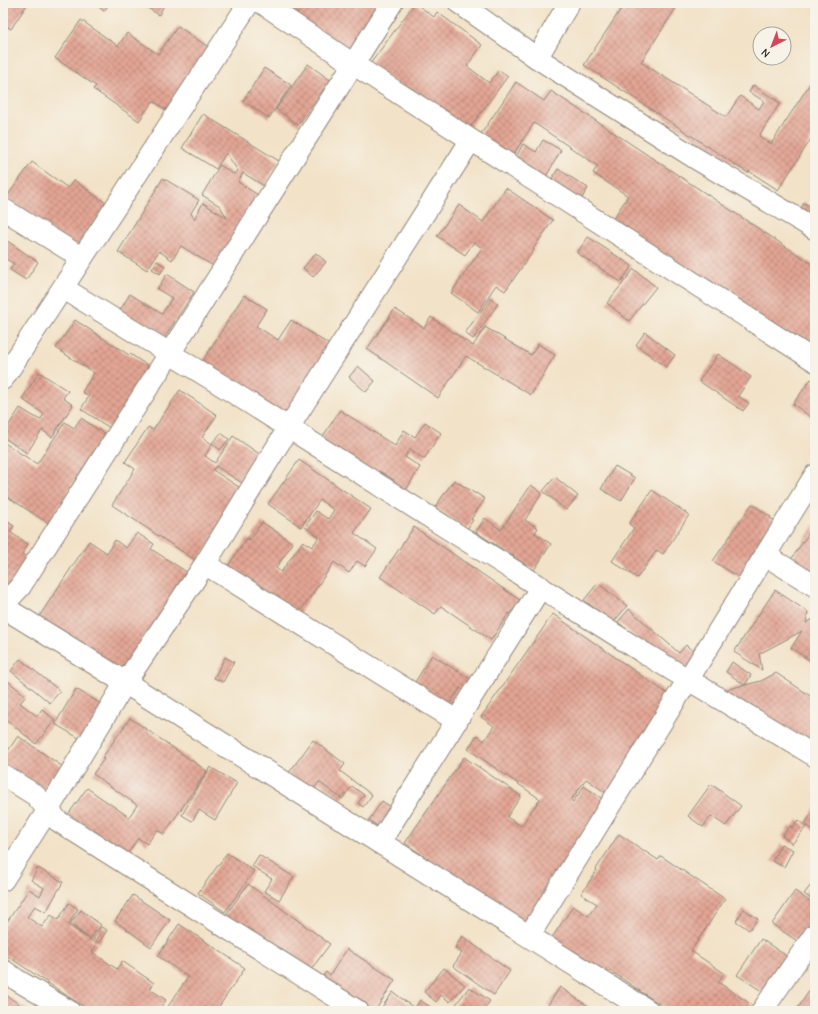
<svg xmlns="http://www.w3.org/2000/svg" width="818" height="1014" viewBox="0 0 818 1014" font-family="'Comic Neue',sans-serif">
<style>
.building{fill:url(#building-cross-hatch)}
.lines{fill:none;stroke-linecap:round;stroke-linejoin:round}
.minor-casing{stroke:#8e8679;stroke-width:23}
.major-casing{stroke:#8e8679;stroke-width:24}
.minor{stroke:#fff;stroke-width:21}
.major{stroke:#fff;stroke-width:22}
</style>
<defs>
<pattern id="building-cross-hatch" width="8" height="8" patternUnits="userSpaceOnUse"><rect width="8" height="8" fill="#e3a594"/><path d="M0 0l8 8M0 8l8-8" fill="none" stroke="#b88779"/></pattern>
</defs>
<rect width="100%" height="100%" fill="#f7f3e8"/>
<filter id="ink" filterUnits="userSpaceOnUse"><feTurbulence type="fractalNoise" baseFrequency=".025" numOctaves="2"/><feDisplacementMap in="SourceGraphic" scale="8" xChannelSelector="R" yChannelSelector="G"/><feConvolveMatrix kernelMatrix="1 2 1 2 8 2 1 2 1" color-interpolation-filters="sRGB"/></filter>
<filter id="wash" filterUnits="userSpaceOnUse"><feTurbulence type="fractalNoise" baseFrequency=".012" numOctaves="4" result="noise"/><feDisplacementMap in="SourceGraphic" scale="16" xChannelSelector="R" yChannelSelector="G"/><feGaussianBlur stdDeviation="0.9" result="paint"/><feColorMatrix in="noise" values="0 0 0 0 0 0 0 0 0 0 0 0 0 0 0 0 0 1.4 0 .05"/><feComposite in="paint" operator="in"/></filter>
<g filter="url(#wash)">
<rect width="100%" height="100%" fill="#f2e2c7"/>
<g id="blocks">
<path class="building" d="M3,3H28L11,29L3,24Z
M94,3H110L104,11Z
M144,3H165L159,15L143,5Z
M277,3H386L351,55Z
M415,3L434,17L437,12L482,45L467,66L489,83L499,70L508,76L468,130L417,101L421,95L409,86L406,90L370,64Z
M625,3H679L641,62L726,117L740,96L759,109L764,101L749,92L753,85L780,103L759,136L771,144L815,76V133L778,190L749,171L748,173L584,65Z
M81,20L118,46L127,33L158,54L178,26L214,51L191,75L166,110L153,101L139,121L93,89L96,86L55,58Z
M308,64L330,80L298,125L276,109Z
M264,68L291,85L269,118L243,101Z
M516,82L544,101L551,91L815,266V357L611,222L628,196L593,173L598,166L534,123L509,161L479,137Z
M203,114L279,161L264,186L243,173L238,182L258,195L215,267L181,246L172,260L159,251L147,270L118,252L163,178L199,200L191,213L194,219L203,203L227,218L220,206L202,195L220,165L233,174L238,171L226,153L216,169L182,148Z
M543,140L561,150L543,182L512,164L523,144L536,152Z
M32,162L68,188L74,180L110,206L79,250L6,198Z
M558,169L588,188L579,203L548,185Z
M506,188L553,220L533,249L534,250L505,291L496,285L478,312L451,293L482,248L474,242L465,255L437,236L459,205L483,222Z
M804,203L815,209L809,221L797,214Z
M588,237L632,266L621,282L577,253Z
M3,238L38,262L26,280L10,270L14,264L3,257Z
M316,253L326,262L313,277L303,268Z
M157,261L165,266L160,274L152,269Z
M634,269L656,287L629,321L607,303Z
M167,274L194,292L163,340L119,312L130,294L162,314L172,298L157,289Z
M244,295L267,309L256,326L278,340L291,320L339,351L288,424L199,367Z
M490,298L498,304L473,339L465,333Z
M395,309L424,328L431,317L473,346L485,327L531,355L538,344L555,355L531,395L466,356L438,398L367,349Z
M75,320L129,355L130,354L153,369L113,430L81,409L89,396L82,392L94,373L56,348Z
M645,332L675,355L666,367L636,345Z
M718,354L751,377L738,396L749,403L743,411L699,381Z
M358,366L375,381L366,392L349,377Z
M39,372L68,391L63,398L73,405L52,437L42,430L27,453L3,437V434L20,408L40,420L44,414L22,399Z
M811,379L815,383V420L793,404Z
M180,390L217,415L202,437L212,444L205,456L215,463L233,436L267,459L248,487L216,466L213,470L245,491L198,562L112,505L135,469L125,462L148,427L153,430Z
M340,410L395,446L404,430L415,437L425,422L441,433L424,459L410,449L405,457L420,467L403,495L390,486L394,480L379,471L373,480L318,444Z
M81,418L105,434L48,523L3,494V442L37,464L65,422L74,428Z
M221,433L229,439L220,450L212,443Z
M299,460L371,509L354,533L377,549L365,566L357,561L349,573L334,562L294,621L224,572L247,538L250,540L262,522L293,543L276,568L281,572L303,541L312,547L319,537L305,527L316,511L328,519L334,510L320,500L301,527L268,504Z
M615,466L635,478L621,501L601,489Z
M555,477L578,496L566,510L543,491Z
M454,480L476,494V493L485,499L471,519L473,520L467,529L435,507Z
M531,485L542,493L525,520L538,528L535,533L551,544L534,570L476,532L485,518L501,530Z
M652,490L689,515L663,554L657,550L637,578L612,561L634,528L629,524Z
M752,504L771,517L770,518L780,524L743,580L713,561Z
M3,519L14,526L10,532L28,544L22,554L28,558L3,598Z
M815,524V579L790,561Z
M414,527L524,603L515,617L509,613L491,640L441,606L435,614L380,577Z
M137,533L154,544L151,549L196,578L129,678L38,618L89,541L107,553L115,540L126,548Z
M598,583L627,606L613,623L584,600Z
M775,590L808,612L806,623L815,618V664L791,648L802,631L759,654L762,670L734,652Z
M629,609L679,653L686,645L699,657L682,677L618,622Z
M553,614L675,699L612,797L586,779L571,800L573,802L584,786L611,805L526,927L405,843L464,757L521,796L507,817L521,826L540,799L468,749L477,735L484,741L494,726L481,717Z
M432,655L475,682L469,693L460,688L445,712L410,690Z
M225,657L234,662L223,682L214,678Z
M20,659L60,691L50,703L11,671Z
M732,662L751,675L745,685L726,672Z
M776,673L815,699V753L720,691L761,681Z
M8,681L26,696L20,703L37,716L42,709L55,720L36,744L3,717V687Z
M76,689L108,708L87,743L55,724Z
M130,718L207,771L164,834L157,830L147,844L138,838L121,864L62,823L87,788L129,817L137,805L93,774L104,759L102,758Z
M18,736L69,771L47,804L3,775V758Z
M313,740L345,764L340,771L372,795L363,807L358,803L364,795L352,786L342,799L319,782L312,791L288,774Z
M210,767L237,783L215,820L199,810L192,821L182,815Z
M711,784L741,806L726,826L711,816L703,827L688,816Z
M382,801L395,810L381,829L369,820Z
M815,808V831L805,824Z
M798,820L806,827L792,844L782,836L790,826L792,827Z
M619,834L658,860L661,856L725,899L691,951L724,973L718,982L761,1011H670L609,970L605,975L551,939L573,906L588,916L597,904L581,894L597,870L596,869Z
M781,844L793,850L784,867L772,861Z
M227,853L254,871L225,912L198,893Z
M259,855L294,877L279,900L264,891L272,879L252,866Z
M38,868L63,882L46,912L35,906L27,917L42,927L51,915L58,920L69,903L78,909L68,925L97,944L92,952L117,969L122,961L154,983L150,989L166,1000L158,1011H90L3,953V928L29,889L40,896L44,888L31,880Z
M815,880V902L804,894Z
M248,884L330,944L304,979L222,920Z
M795,891L815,905V927L803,945L772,924Z
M133,895L170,920L151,947L115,921Z
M744,909L758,919L749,930L736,921Z
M81,910L101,925L90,939L70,924Z
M179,924L245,968L216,1011H165L188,977L158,956Z
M101,927L107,930L99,943L93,939Z
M462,936L510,971L494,995L453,966L462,953L455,948Z
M761,939L797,963L774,999L737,975Z
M347,949L395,980L375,1011H350L319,982L326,972L330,975Z
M444,968L465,985L450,1002L441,995L436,1002L424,992Z
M469,987L490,1001L483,1011H451Z
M560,987L595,1011H556L548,1005Z
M811,988L815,991V1011H796Z
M393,992L414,1008L411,1011H379Z
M3,993L29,1011H3Z
M420,1000L436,1011H413Z"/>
</g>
</g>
<g filter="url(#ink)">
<use href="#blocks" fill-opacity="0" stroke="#8e8679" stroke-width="1"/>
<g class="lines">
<g class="minor-casing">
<path id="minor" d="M262,3L353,64L815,361
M459,3L537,58L695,158L815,229
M537,58L569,3
M3,209L82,258
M63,288L218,383L644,653L815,756
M3,379L249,3
M765,555L815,586
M205,564L457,721
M3,605L20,587L170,353L392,3
M3,775L35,795L58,821L358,1011
M380,842L541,587
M3,880L48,810L125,683L205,564L289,427L471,140
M529,936L815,475
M3,970L17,980L69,1011
M762,1011L815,934"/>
</g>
<g class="major-casing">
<path id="major" d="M3,607L86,658L648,1011"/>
</g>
<use href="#minor" class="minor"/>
<use href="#major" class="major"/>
</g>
</g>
<rect width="818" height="1014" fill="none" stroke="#f7f3e8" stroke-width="16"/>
<g transform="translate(772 46) rotate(222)"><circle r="19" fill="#f7f3e8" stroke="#a5a39c"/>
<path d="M0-3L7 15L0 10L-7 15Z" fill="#d1495b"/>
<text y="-6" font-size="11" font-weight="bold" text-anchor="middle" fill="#2b2b2b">N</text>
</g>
</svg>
